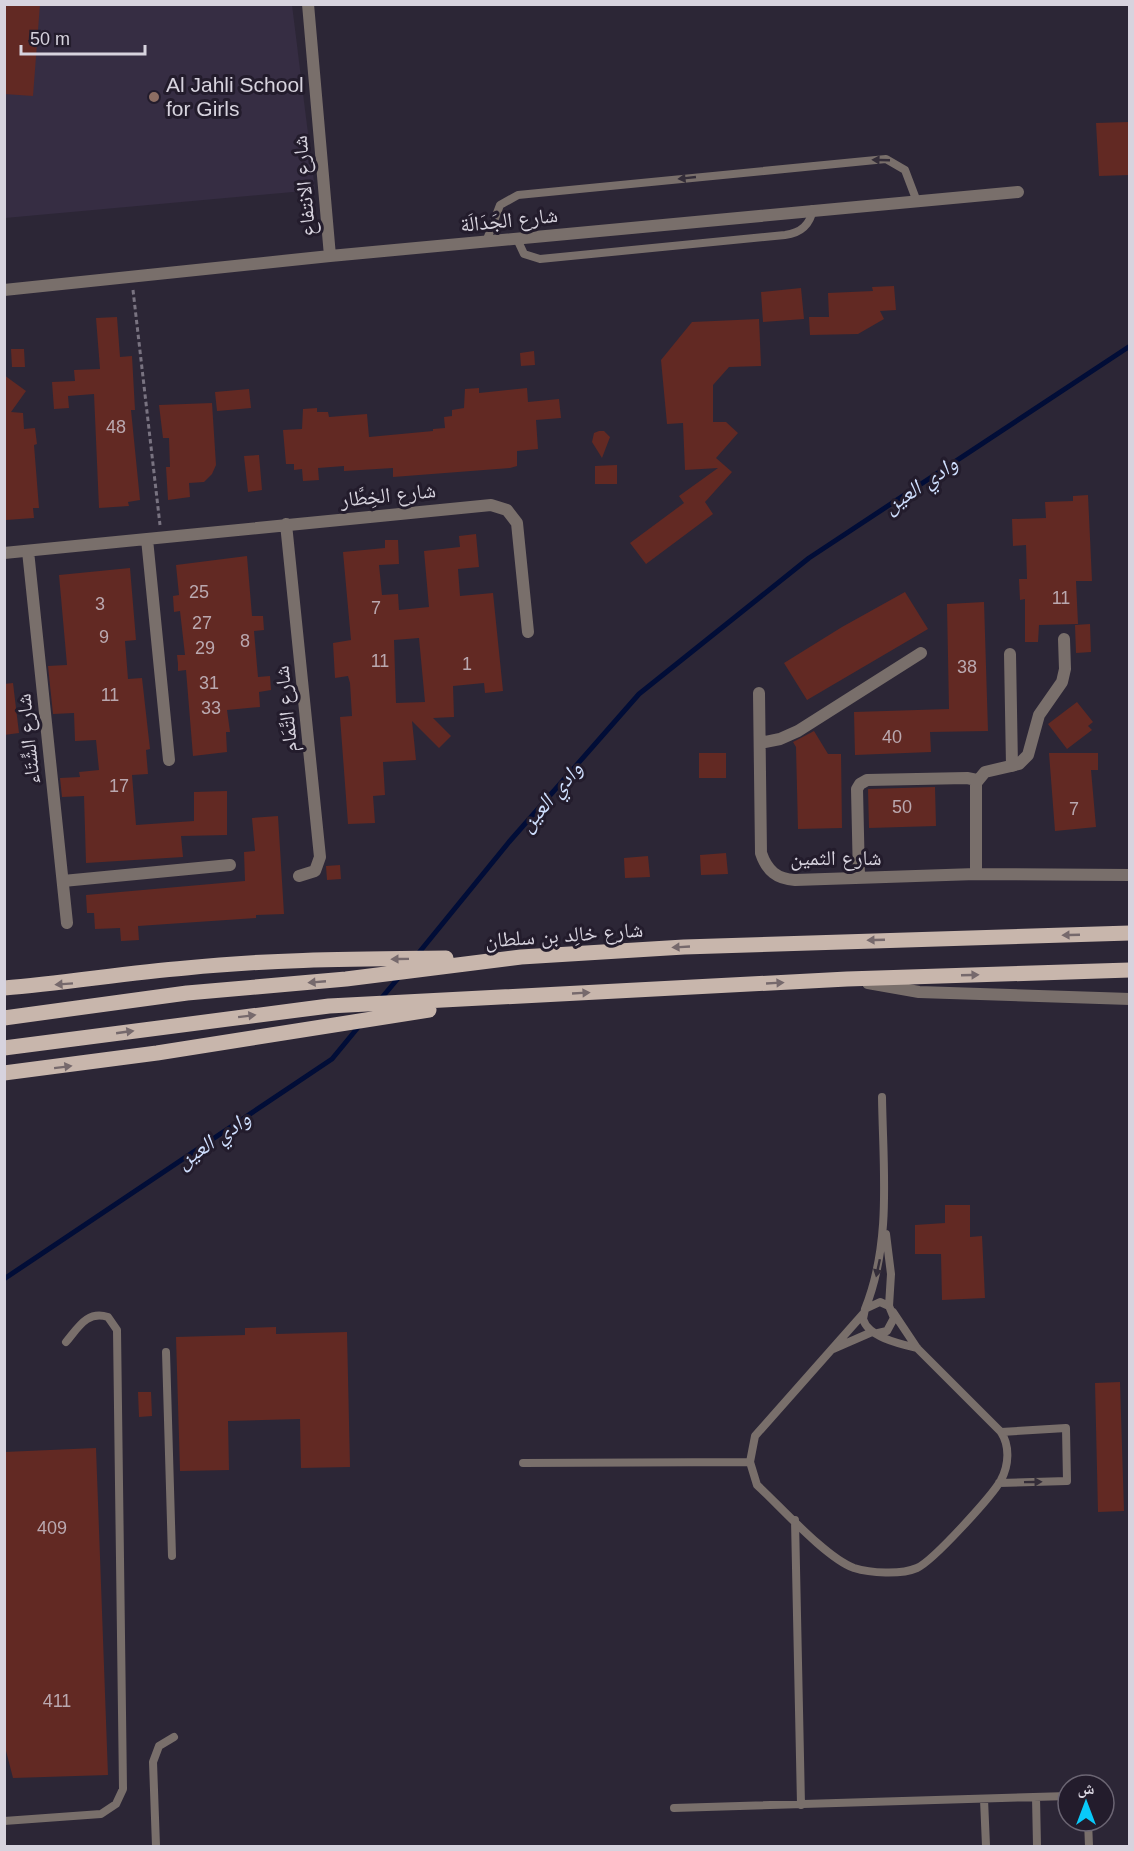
<svg xmlns="http://www.w3.org/2000/svg" width="1134" height="1851" viewBox="0 0 1134 1851" font-family="Arial,'Noto Naskh Arabic',sans-serif">
<style>
.built{fill:#362d43}
.lines{fill:none;stroke-linecap:round;stroke-linejoin:round}
.stream{stroke:#010d37;stroke-width:5}
.building{fill:#622923;fill-rule:evenodd}
.path{stroke:#797381;stroke-width:3;stroke-dasharray:4.5 3;stroke-linecap:butt}
.service{stroke:#796f6b;stroke-width:8}
.minor{stroke:#796f6b;stroke-width:12}
.primary{stroke:#c8b6ac;stroke-width:15}
.oneway{fill:#342d39}
.oneway2{fill:#76696c}
.education-dot{fill:#8d6e63;stroke:#231c2c;stroke-width:2}
.labels{text-anchor:middle;stroke-width:6;stroke-linejoin:round;paint-order:stroke}
.number-label{font-size:18px;fill:#baa8af}
.poi-label{font-size:21px;fill:#d7d3de;stroke:#231c2c;text-anchor:start}
.street-label{font-size:21px;fill:#d7d3de;stroke:#231c2c}
.water-label{font-size:22px;font-style:italic;fill:#cfdffe;stroke:#231c2c}
</style>
<rect width="100%" height="100%" fill="#2c2636"/>
<path class="built" d="M5,5H292L315,190L5,218Z"/>
<g class="lines">
<path class="stream" d="M417,955L509,842L639,694L809,558L1130,346
M379,1001L400,976
M4,1279L332,1059L360,1025"/>
</g>
<path class="building" d="M4,4H40L33,96L4,94Z
M1130,122V175L1099,176L1096,123Z
M894,286L896,310L880,311L884,319L858,334L810,335L809,317H829L828,293L873,291L872,287Z
M801,288L804,319L763,322L761,292Z
M117,317L120,357L132,356L135,410H131L140,500L128,502L129,506L99,508L94,394L68,396L69,408L54,409L52,382L75,381L74,370L100,369L96,318Z
M759,319L761,366L729,367L713,385V422H726L738,433L716,458L732,472L705,502L713,514L646,564L630,543L684,503L679,496L718,468L685,470L683,423L667,424L661,360L692,322Z
M11,349H24L25,367H12Z
M534,351L535,365L521,366L520,353Z
M4,375L26,391L11,412L23,413L24,429L35,428L37,444L34,445L39,508H33L34,518L6,520Z
M479,388V393L527,388L528,402L559,399L561,418L536,420L538,449L517,451V466L510,468L393,477V468L344,471V466L318,468L319,480L303,481L302,469L294,470V464H286L283,430L302,429L303,409L317,408V412H328L329,417L367,414L369,437L433,431V429L445,428L444,417L452,416V410L464,408L465,389Z
M249,389L251,408L217,411L215,392Z
M212,403L216,465L212,474L204,482L189,483L190,497L168,500L166,467H170L169,438H163L159,405Z
M599,431H604L610,437L602,458L592,442L594,433Z
M259,455L262,490L248,492L244,456Z
M617,465V484H595V466Z
M1088,495L1092,581H1076L1078,624L1039,625L1038,642H1025V599L1020,600L1019,579H1027L1026,545L1013,546L1012,519L1046,518L1045,502L1073,501V496Z
M476,534L479,567L458,569L460,596L493,593L503,691L485,693L484,683L453,686L454,717L433,718L451,736L439,748L412,721L416,760L383,762L385,795L373,796L375,823L348,824L340,717L352,716L350,683L348,676L335,678L333,643L351,640L343,552L385,548V540H398L399,564L379,565L382,595L398,594L399,610L429,607L424,551L460,547L459,536ZM419,638L425,702L396,703L394,640Z
M247,556L252,616H263L264,630L254,631L258,677L270,676L271,690L259,692L260,707L227,710L230,732H226L227,752L193,756L186,670L178,671V664L177,655H185L180,611L174,612L173,596L179,595L176,565Z
M130,568L136,640L125,641L128,679L142,678L150,749L146,750L148,774L132,775L136,825L194,821V792L227,791V835L181,836L183,857L86,863L84,796L62,797L60,778L80,777L79,772L99,770L96,740L75,741L74,713L53,714L48,666L67,665L59,575Z
M905,592L928,629L807,700L784,663L842,627Z
M984,602L988,731L930,732L931,752L855,755L854,712L949,709L947,604Z
M1090,624L1091,652L1076,653L1075,625Z
M13,683L19,733L4,735V684Z
M1077,702L1093,722L1088,726L1092,730L1067,749L1048,724Z
M814,731L828,754H841L842,828L798,829L796,747L793,742Z
M699,753H726V778H699Z
M1049,753H1098V770H1091L1096,827L1055,831Z
M935,787L936,826L869,828L868,789Z
M278,816L284,914L256,915V918L138,926L139,940L121,941L120,928L95,929L94,913H87L86,895L245,881L244,852L255,851L252,818Z
M726,853L728,874L701,875L700,855Z
M648,856L650,877L625,878L624,858Z
M340,865L341,879L327,880L326,866Z
M945,1205H970V1237L982,1236L985,1298L942,1300L941,1254H915V1225L945,1223Z
M276,1327V1334L347,1332L350,1467L301,1468L300,1419L228,1421L229,1470L180,1471L176,1337L245,1335V1328Z
M1120,1382L1124,1511L1098,1512L1095,1383Z
M138,1392H151L152,1416L139,1417Z
M96,1448L108,1775L13,1778L4,1743V1452Z"/>
<g class="lines">
<path class="path" d="M133,290L160,525"/>
<path class="service" d="M517,239L524,254L540,259L785,235C801,233 810,225 813,209
M486,242L500,205L518,195L886,159L905,170L916,199
M886,1234L891,1274L889,1306
M865,1309C892,1242 883,1168 882,1097
M863,1314L755,1436L750,1462L757,1485C780,1506 826,1558 854,1568C870,1573 901,1575 917,1568C933,1561 992,1496 1001,1480C1009,1465 1010,1446 1001,1432L917,1348L893,1312
M878,1333L887,1331L894,1318L889,1306L880,1302L865,1309L863,1319C868,1337 900,1344 917,1348
M833,1349L872,1332
M166,1352L172,1556
M523,1463L750,1462
M999,1483L1067,1481L1066,1428L1001,1432
M795,1520L801,1805
M1036,1797L1037,1846
M984,1799L986,1846
M674,1808L1068,1796
M4,1821L101,1814L116,1804L123,1789L117,1330L108,1317C87,1310 78,1328 66,1342
M1088,1821L1089,1846
M156,1846L153,1762L159,1746L174,1737"/>
<path class="minor" d="M308,4L330,256
M4,290L330,256L1018,192
M286,524L320,857L315,871L299,876
M147,539L169,760
M28,551L67,923
M4,553L491,505L507,510L517,523L528,632
M1010,654L1012,766
M759,693L761,853C767,871 777,879 795,880L976,874L1130,875
M760,743L780,739L798,731L921,653
M976,874V783L985,772L1019,764L1028,755L1039,715L1062,682L1065,669L1064,639
M859,878L857,789L860,784L867,780L967,778L977,780
M63,881L230,865
M868,983L919,992L1130,999"/>
<path class="primary" d="M4,988C65,983 125,973 186,968C273,959 359,959 446,958
M4,1018L187,993L346,979L521,957L684,947L1130,933
M4,1048L329,1006L847,979L1130,970
M4,1073L157,1053L429,1010"/>
</g>
<defs><path id="oneway-solid" d="M-6-.8H1V-3.2L6.5 0L1 3.2V.8H-6Z" transform="scale(1.5)"/></defs>
<g class="oneway">
<use href="#oneway-solid" transform="translate(881 160) rotate(-178)"/>
<use href="#oneway-solid" transform="translate(687 178) rotate(174)"/>
<use href="#oneway-solid" transform="translate(878 1268) rotate(102)"/>
<use href="#oneway-solid" transform="translate(1033 1482) rotate(-1)"/>
</g>
<g class="oneway2">
<use href="#oneway-solid" transform="translate(1071 935) rotate(178)"/>
<use href="#oneway-solid" transform="translate(876 940) rotate(178)"/>
<use href="#oneway-solid" transform="translate(681 947) rotate(177)"/>
<use href="#oneway-solid" transform="translate(400 959) rotate(179)"/>
<use href="#oneway-solid" transform="translate(970 975) rotate(-2)"/>
<use href="#oneway-solid" transform="translate(317 982) rotate(175)"/>
<use href="#oneway-solid" transform="translate(775 983) rotate(-3)"/>
<use href="#oneway-solid" transform="translate(64 984) rotate(176)"/>
<use href="#oneway-solid" transform="translate(581 993) rotate(-3)"/>
<use href="#oneway-solid" transform="translate(247 1016) rotate(-7)"/>
<use href="#oneway-solid" transform="translate(125 1032) rotate(-8)"/>
<use href="#oneway-solid" transform="translate(63 1067) rotate(-7)"/>
</g>
<circle class="education-dot" cx="154" cy="97" r="6"/>
<g class="labels">
<g class="number-label">
<text x="116" y="433">48</text>
<text x="199" y="598">25</text>
<text x="1061" y="604">11</text>
<text x="100" y="610">3</text>
<text x="376" y="614">7</text>
<text x="202" y="629">27</text>
<text x="104" y="643">9</text>
<text x="245" y="647">8</text>
<text x="205" y="654">29</text>
<text x="380" y="667">11</text>
<text x="467" y="670">1</text>
<text x="967" y="673">38</text>
<text x="209" y="689">31</text>
<text x="110" y="701">11</text>
<text x="211" y="714">33</text>
<text x="892" y="743">40</text>
<text x="119" y="792">17</text>
<text x="902" y="813">50</text>
<text x="1074" y="815">7</text>
<text x="52" y="1534">409</text>
<text x="57" y="1707">411</text>
</g>
<g class="poi-label">
<text x="166" y="92">Al Jahli School<tspan x="166" dy="24">for Girls</tspan></text>
</g>
<g class="street-label">
<text transform="translate(304 186) rotate(-95)" y="7">شارع الانتفاع</text>
<text transform="translate(509 220) rotate(-6)" y="7">شارع الجَدَالَة</text>
<text transform="translate(388 495) rotate(-6)" y="7">شارع الخِطَّار</text>
<text transform="translate(286 709) rotate(-96)" y="7">شارع التَّمَام</text>
<text transform="translate(28 739) rotate(-96)" y="7">شارع الشِّتَاء</text>
<text x="836" y="865">شارع الثمين</text>
<text transform="translate(564 935) rotate(-4)" y="7">شارع خالِد بن سلطان</text>
</g>
<g class="water-label">
<text transform="translate(920 484) rotate(-34)" y="8">وادي العين</text>
<text transform="translate(550 796) rotate(-49)" y="8">وادي العين</text>
<text transform="translate(213 1139) rotate(-34)" y="8">وادي العين</text>
</g>
</g>
<rect width="1134" height="1851" fill="none" stroke="#d7d3de" stroke-width="12"/>
<g transform="translate(1086 1803)"><circle r="28" fill="#231c2c" stroke="#6b6573" stroke-width="1.5"/>
<path d="M0-4.5L10 22L0 15L-10 22Z" fill="#09cafa"/>
<text y="-9" font-size="16" font-weight="bold" text-anchor="middle" fill="#d7d3de">ش</text>
</g>
<path d="M21 45v9h124v-9" fill="none" stroke="#d7d3de" stroke-width="3"/>
<text x="30" y="45" font-size="18" fill="#d7d3de" stroke="#231c2c" stroke-width="4.5" paint-order="stroke">50 m</text>
</svg>
